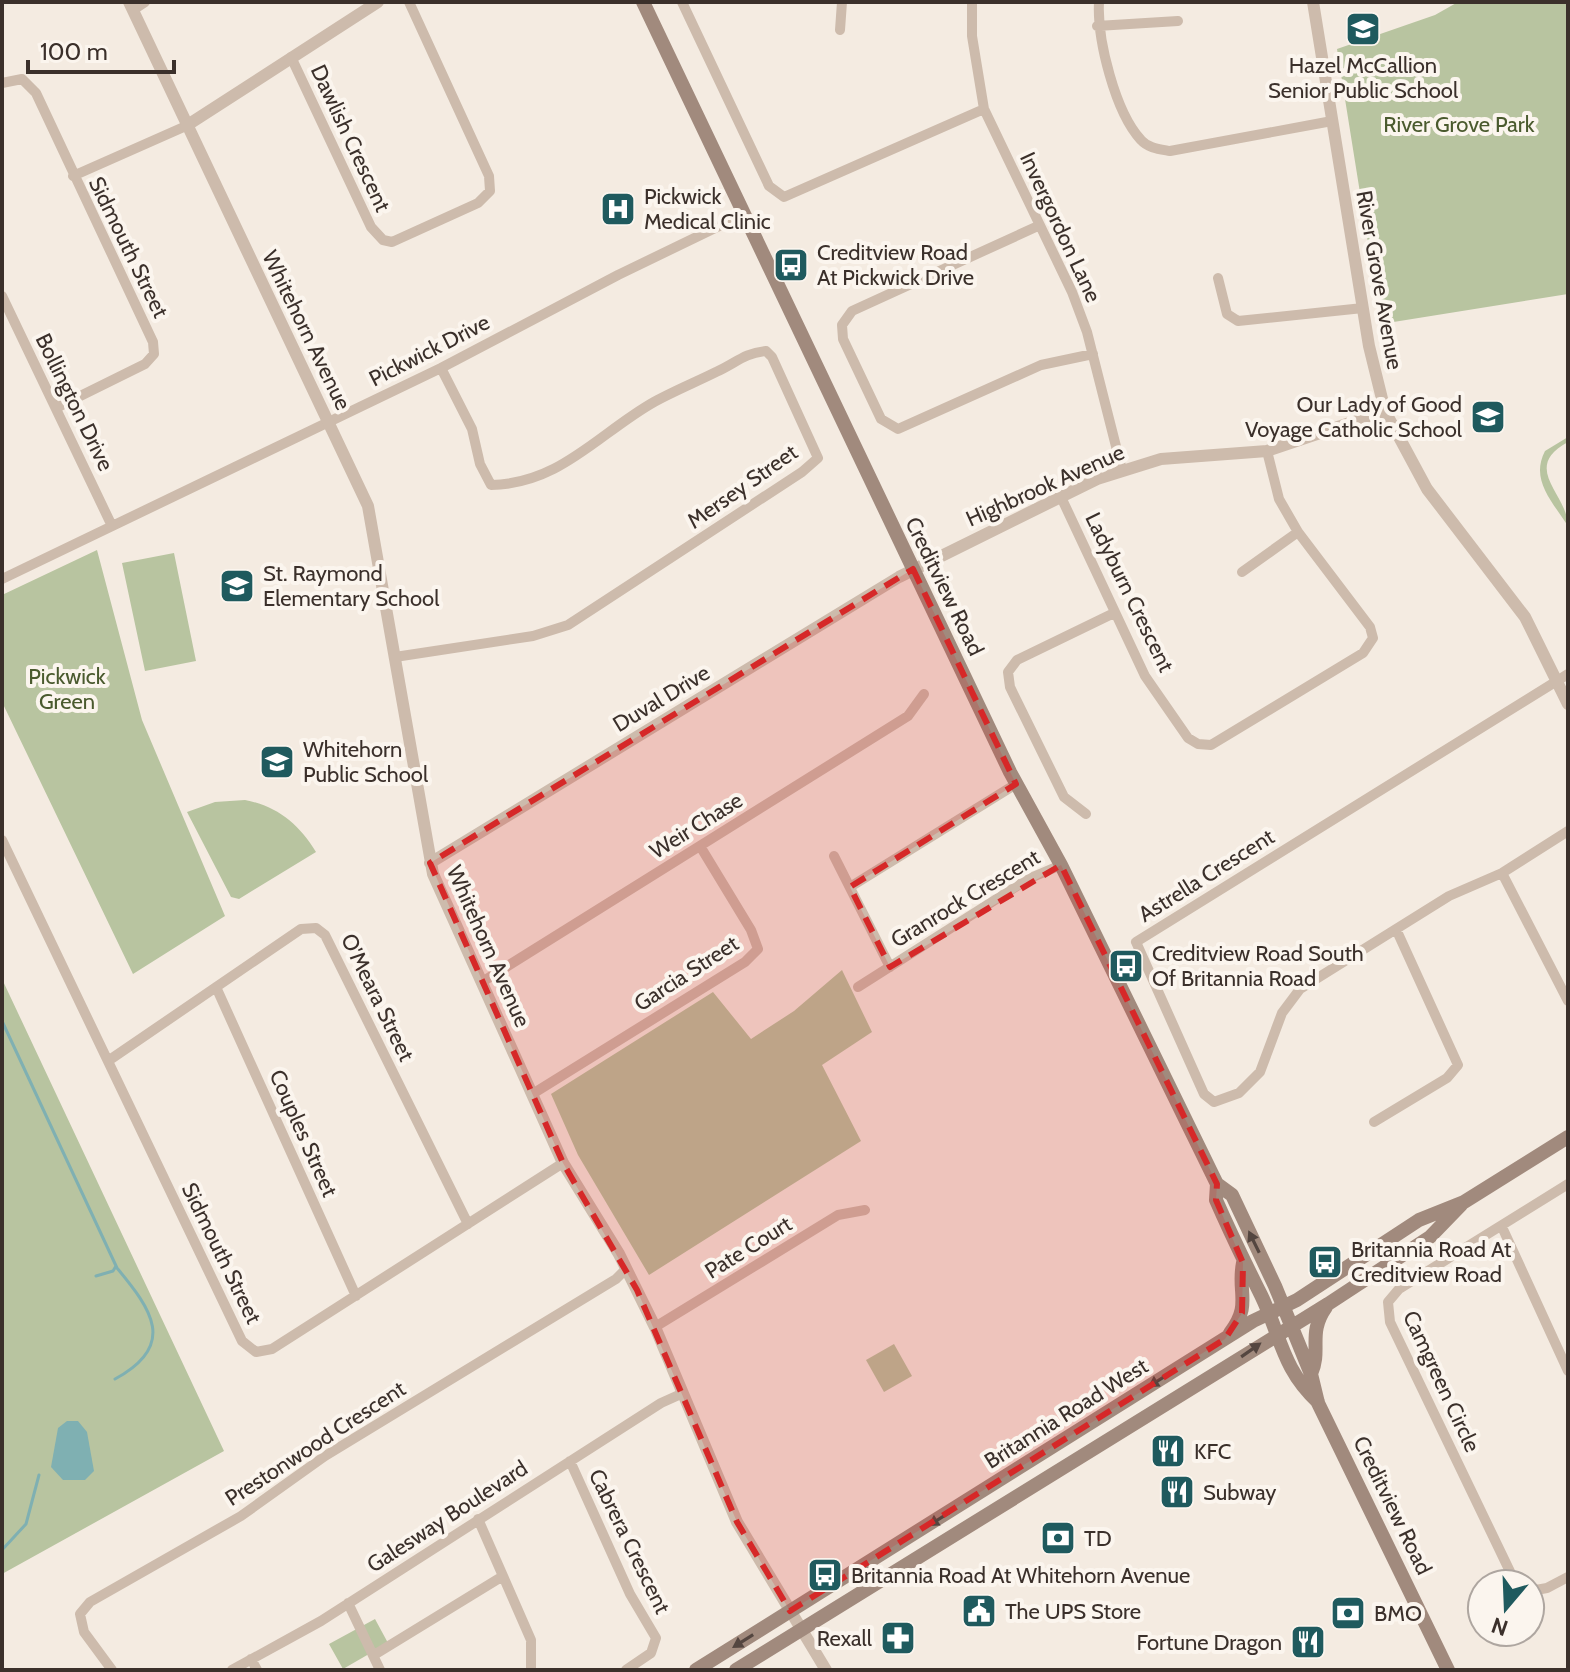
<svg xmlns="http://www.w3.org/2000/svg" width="1570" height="1672" viewBox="0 0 1570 1672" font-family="Cabin,sans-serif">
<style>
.green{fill:#b8c4a0}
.water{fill:#7fb0b2}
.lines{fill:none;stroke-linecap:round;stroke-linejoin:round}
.stream{stroke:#7fb0b2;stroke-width:3}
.minor{stroke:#cdbbac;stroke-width:10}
.tertiary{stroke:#cdbbac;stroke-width:12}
.secondary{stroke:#a18a7d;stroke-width:14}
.oneway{fill:#544640}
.marked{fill:#d62828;fill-opacity:0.2;stroke:#d62828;stroke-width:6;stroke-dasharray:16 10;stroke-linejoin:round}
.labels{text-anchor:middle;stroke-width:8;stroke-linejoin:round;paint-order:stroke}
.poi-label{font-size:22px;fill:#3b302b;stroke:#fbf5ee;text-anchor:start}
.park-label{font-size:22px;fill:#4a5a2e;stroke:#fbf5ee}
.street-label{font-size:22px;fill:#3b302b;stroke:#fbf5ee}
</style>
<rect width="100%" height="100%" fill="#f4ebe1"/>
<path class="green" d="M1458,2H1568V294L1381,324L1337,49L1435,15Z
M1568,437V442C1520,468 1568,494 1568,526C1552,501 1530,480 1545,451Z
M97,550L142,720L225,916L133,974L2,702V595Z
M174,553L196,661L145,671L122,563Z
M245,800C277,806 299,824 316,852L239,899L231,897L187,812L215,802Z
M842,970L872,1032L822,1065L861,1141L649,1275L578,1155L551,1094L713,992L751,1039L794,1011Z
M2,979L224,1451L2,1574Z
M894,1344L912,1376L884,1392L866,1360Z
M375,1619L388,1643L343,1669L329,1644Z"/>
<path class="water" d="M67,1421H78L87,1432L94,1471L85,1480H63L51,1467L58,1428Z"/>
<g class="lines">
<path class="stream" d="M2,1021L117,1268C151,1309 178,1345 115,1379
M96,1276L113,1271L116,1266
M2,1550L26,1524L39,1475"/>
<path class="minor" d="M682,2L769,186L784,197L984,109
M972,2V36L984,109L1072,292L1087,332L1122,470
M1099,2C1097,39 1115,112 1141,140C1148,148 1159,149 1170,151L1332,121
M133,10L145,2
M1097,26L1178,21
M840,30L842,2
M291,57L371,227L383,240L392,242L478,203L490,191L489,176L409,2
M2,83L22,79L36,93L153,342L154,354L145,364L56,408
M73,176L186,126
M1038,226L852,311L842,325L843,339L881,419L898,429L1041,365L1093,354
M1218,278L1227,314L1238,321L1363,308
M2,296L112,526
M1061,497L1145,676L1188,738L1198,744L1211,745L1363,653L1373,638L1370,627L1298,532L1279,499L1267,451
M1242,572L1298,532
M2,579L441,368L618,275L742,215
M395,657L533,636L568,625L802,472L818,458L772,357L766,351C744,353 736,363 716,372C696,382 674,391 654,402C599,433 560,484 491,485L480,464L472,429L441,368
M1568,674L1136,942L1204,1094L1214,1102L1239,1093L1260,1072L1282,1013L1300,989L1449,896L1502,873L1568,831
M1086,814L1064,797L1010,687L1008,672L1017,660L1114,613
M2,840L242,1341L256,1352L272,1349L563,1163
M834,856L890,967
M1502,873L1568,1001
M850,887L1016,784
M482,982L908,716L924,694
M216,987L356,1296
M858,987L1028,879L1061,865
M108,1061L301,929L316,928L325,935L468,1224
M534,1093L745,962L758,949L751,930L700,846
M1374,1122L1447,1078L1458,1065L1396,929
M1502,1227L1568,1371
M655,1327L838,1215L865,1210
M570,1461L630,1594L656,1638L651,1653L626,1670
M478,1519L531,1640V1670
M1516,1584L1390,1322L1388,1302L1399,1289L1568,1184
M1530,1591L1547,1588L1568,1577
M348,1603L380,1670
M374,1655L503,1576
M251,1659L257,1670
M112,1670L84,1632L80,1614L90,1602L241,1516L325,1456L616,1279L626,1269
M232,1670L321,1621L661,1403L681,1394"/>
<path class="tertiary" d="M129,2L368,506L433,874L563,1163L619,1254L655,1327L737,1522L826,1670
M1313,2L1369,346L1385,411L1427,489L1525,617L1568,704
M186,126L378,2
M430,863L899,577L1097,479L1161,459L1267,451L1385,411"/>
<path class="secondary" d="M643,2L1010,772L1061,865L1217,1184L1232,1195L1275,1286L1311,1374L1318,1403L1448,1670
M1217,1184L1216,1200C1230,1232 1245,1263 1261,1295C1281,1336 1282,1369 1318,1402
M1230,1333C1252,1305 1237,1292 1243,1263
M1311,1374C1322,1349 1307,1334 1326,1307
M696,1670L1253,1321L1297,1300L1419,1220L1464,1202L1568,1137
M736,1670L1328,1304L1430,1237L1461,1205"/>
</g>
<defs><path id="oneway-solid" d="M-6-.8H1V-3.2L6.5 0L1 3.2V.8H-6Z" transform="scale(2)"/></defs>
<g class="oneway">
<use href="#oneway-solid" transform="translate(1254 1242) rotate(-116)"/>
<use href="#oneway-solid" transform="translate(1251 1350) rotate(-35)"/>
<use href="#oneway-solid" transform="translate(1159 1380) rotate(148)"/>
<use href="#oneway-solid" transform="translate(939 1519) rotate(148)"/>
<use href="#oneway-solid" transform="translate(743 1641) rotate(148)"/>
</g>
<path class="marked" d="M913,569L1016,784L850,887L890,967L1061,865L1217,1184L1216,1200L1243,1263L1242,1313L1225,1339L790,1611L737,1522L637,1290L563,1163L430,863Z"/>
<defs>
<g id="school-square" transform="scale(1.8)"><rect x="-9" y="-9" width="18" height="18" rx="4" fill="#1f5a5e" stroke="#fbf5ee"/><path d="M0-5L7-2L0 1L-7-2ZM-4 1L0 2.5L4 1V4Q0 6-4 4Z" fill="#fff"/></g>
<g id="hospital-square" transform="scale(1.8)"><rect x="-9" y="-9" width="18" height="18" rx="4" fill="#1f5a5e" stroke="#fbf5ee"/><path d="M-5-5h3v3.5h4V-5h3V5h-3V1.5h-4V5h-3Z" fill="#fff"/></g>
<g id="bus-square" transform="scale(1.8)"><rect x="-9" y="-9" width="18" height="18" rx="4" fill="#1f5a5e" stroke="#fbf5ee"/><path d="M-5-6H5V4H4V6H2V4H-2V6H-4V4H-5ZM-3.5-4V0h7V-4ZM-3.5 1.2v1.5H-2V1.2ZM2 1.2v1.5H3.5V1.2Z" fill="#fff"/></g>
<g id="restaurant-square" transform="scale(1.8)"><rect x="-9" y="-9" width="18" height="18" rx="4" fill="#1f5a5e" stroke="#fbf5ee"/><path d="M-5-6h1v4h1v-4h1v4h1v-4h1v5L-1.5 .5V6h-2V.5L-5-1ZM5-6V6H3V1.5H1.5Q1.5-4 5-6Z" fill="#fff"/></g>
<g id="bank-square" transform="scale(1.8)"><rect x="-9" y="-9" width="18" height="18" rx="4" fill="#1f5a5e" stroke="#fbf5ee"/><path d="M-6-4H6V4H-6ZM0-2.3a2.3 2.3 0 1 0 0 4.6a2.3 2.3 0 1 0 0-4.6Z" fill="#fff"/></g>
<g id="civic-square" transform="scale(1.8)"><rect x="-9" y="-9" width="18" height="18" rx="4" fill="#1f5a5e" stroke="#fbf5ee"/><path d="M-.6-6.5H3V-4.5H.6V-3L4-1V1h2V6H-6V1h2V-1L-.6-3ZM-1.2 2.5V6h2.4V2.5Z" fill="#fff"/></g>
<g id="pharmacy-square" transform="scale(1.8)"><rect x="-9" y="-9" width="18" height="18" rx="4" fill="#1f5a5e" stroke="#fbf5ee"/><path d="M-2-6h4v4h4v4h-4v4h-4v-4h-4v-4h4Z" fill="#fff"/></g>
</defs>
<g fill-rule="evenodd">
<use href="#school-square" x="1363" y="29"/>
<use href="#hospital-square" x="618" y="209"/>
<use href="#bus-square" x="791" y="265"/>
<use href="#school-square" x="1488" y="417"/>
<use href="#school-square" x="237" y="586"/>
<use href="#school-square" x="277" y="762"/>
<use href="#bus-square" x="1126" y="966"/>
<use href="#bus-square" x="1325" y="1262"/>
<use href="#restaurant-square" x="1168" y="1451"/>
<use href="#restaurant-square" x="1177" y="1492"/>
<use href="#bank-square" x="1058" y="1538"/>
<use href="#bus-square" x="825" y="1575"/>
<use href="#civic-square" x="979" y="1611"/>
<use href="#bank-square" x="1348" y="1613"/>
<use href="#pharmacy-square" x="898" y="1638"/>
<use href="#restaurant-square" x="1308" y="1642"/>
</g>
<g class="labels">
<g class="poi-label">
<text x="1363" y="73" text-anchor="middle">Hazel McCallion<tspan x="1363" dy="25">Senior Public School</tspan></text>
<text x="644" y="204">Pickwick<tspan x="644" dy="25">Medical Clinic</tspan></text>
<text x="817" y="260">Creditview Road<tspan x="817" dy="25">At Pickwick Drive</tspan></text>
<text x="1462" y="412" text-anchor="end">Our Lady of Good<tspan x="1462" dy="25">Voyage Catholic School</tspan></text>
<text x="263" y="581">St. Raymond<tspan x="263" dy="25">Elementary School</tspan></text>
<text x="303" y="757">Whitehorn<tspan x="303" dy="25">Public School</tspan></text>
<text x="1152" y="961">Creditview Road South<tspan x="1152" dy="25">Of Britannia Road</tspan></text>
<text x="1351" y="1257">Britannia Road At<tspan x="1351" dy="25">Creditview Road</tspan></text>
<text x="1194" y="1459">KFC</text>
<text x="1203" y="1500">Subway</text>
<text x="1084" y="1546">TD</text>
<text x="851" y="1583">Britannia Road At Whitehorn Avenue</text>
<text x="1005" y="1619">The UPS Store</text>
<text x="1374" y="1621">BMO</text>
<text x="872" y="1646" text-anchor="end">Rexall</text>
<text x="1282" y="1650" text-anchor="end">Fortune Dragon</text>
</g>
<g class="park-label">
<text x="1459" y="132">River Grove Park</text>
<text x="67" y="684">Pickwick<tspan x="67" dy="25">Green</tspan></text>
</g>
<g class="street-label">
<text transform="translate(351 138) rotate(65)" y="8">Dawlish Crescent</text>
<text transform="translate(1061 227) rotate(65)" y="8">Invergordon Lane</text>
<text transform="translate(129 247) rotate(64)" y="8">Sidmouth Street</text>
<text transform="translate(1380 280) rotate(80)" y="8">River Grove Avenue</text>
<text transform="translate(307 330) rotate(64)" y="8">Whitehorn Avenue</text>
<text transform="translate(429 350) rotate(-27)" y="8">Pickwick Drive</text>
<text transform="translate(75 402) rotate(64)" y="8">Bollington Drive</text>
<text transform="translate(1045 485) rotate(-24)" y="8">Highbrook Avenue</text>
<text transform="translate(742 486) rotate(-35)" y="8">Mersey Street</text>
<text transform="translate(945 586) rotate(64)" y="8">Creditview Road</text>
<text transform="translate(1130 592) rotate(64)" y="8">Ladyburn Crescent</text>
<text transform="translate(661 698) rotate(-31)" y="8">Duval Drive</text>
<text transform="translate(696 825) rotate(-32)" y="8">Weir Chase</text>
<text transform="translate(1206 875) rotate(-32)" y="8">Astrella Crescent</text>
<text transform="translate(965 898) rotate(-31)" y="8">Granrock Crescent</text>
<text transform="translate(489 946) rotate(66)" y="8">Whitehorn Avenue</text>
<text transform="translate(686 973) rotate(-33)" y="8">Garcia Street</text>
<text transform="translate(378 997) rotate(64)" y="8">O'Meara Street</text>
<text transform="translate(304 1133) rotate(66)" y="8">Couples Street</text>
<text transform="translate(748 1247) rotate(-32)" y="8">Pate Court</text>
<text transform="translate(222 1253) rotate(64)" y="8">Sidmouth Street</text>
<text transform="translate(1442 1381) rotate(65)" y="8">Camgreen Circle</text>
<text transform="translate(1066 1413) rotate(-32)" y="8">Britannia Road West</text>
<text transform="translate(315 1443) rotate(-33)" y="8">Prestonwood Crescent</text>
<text transform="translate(1393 1505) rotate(64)" y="8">Creditview Road</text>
<text transform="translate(447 1516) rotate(-33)" y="8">Galesway Boulevard</text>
<text transform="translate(630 1541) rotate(64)" y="8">Cabrera Crescent</text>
</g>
</g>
<rect width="1570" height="1672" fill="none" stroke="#3b302b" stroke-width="8"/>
<g transform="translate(1506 1608) rotate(199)"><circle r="38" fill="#fbf5ee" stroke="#aea6a0" stroke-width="2"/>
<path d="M0-6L14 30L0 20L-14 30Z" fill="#1f5a5e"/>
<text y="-12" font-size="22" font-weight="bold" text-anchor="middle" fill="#3b302b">N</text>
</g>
<path d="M28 60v12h146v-12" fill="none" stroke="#3b302b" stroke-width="4"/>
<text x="40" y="60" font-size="24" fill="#3b302b" stroke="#fbf5ee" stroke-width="6" paint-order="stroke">100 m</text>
</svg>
